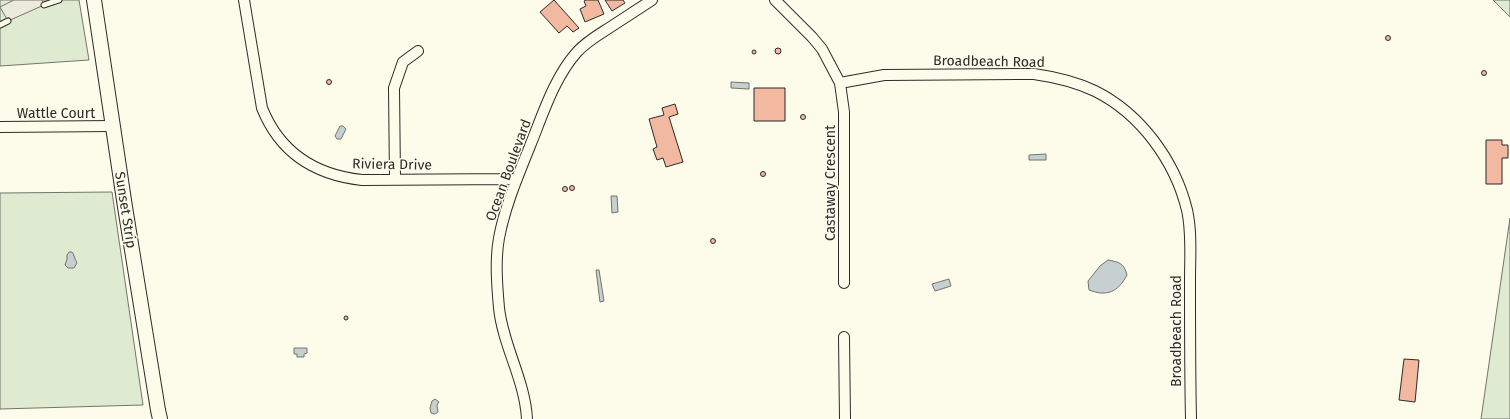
<svg xmlns="http://www.w3.org/2000/svg" width="1510" height="419" viewBox="0 0 1510 419" font-family="'Fira Sans',sans-serif">
<style>
.green{fill:#deebd1;stroke:#74746e}
.parking{fill:#eceadb;stroke:#74746e}
.water{fill:#c7d0d0;stroke:#74746e}
.building{fill:#f2b8a0;stroke:#2b2b2b}
.lines{fill:none;stroke-linecap:round;stroke-linejoin:round}
.lane-casing{stroke:#2b2b2b;stroke-width:7}
.street-casing{stroke:#2b2b2b;stroke-width:12}
.secondary-casing{stroke:#2b2b2b;stroke-width:16}
.lane{stroke:#fdfbea;stroke-width:5}
.street{stroke:#fdfbea;stroke-width:10}
.secondary{stroke:#fdfbea;stroke-width:14}
.labels{text-anchor:middle;stroke-width:3;stroke-linejoin:round;paint-order:stroke}
.street-label{font-size:14px;fill:#2b2b2b;stroke:#fdfbea}
</style>
<rect width="100%" height="100%" fill="#fdfbea"/>
<path class="green" d="M0,0H79L89,60L0,66Z
M1493,0H1510V17Z
M112,192L143,405L0,409V193Z
M1510,218V419H1481Z"/>
<path class="parking" d="M14,0H42L44,5L8,21L0,7Z"/>
<path class="water" d="M731,82L749,83V89L731,88Z
M340,126H343L346,129L341,139H337L335,136Z
M1046,154V160H1029V155Z
M611,196H617L618,212L612,213Z
M69,252H72C74,254 75,260 77,263L74,268H68L65,265L67,259V255Z
M1108,260C1119,262 1124,263 1127,275C1118,292 1107,297 1089,290L1088,281L1100,266Z
M596,270H599L604,301L600,302Z
M949,279L951,286L935,291L932,284Z
M294,348H307V353L304,354V357H297V354H294Z
M435,399L439,402L437,405L438,412L435,414L431,413L430,408L432,401Z"/>
<path class="building" d="M554,0L579,28L573,32L567,26L559,33L540,12Z
M586,0H598L604,14L585,22L580,9L586,6L584,1Z
M605,0H623L625,3L612,11Z
M1385.5 38a2.5 2.5 0 1 1 5 0a2.5 2.5 0 1 1-5 0Z
M775 51a3 3 0 1 1 6 0a3 3 0 1 1-6 0Z
M752 52a2 2 0 1 1 4 0a2 2 0 1 1-4 0Z
M1481.5 73a2.5 2.5 0 1 1 5 0a2.5 2.5 0 1 1-5 0Z
M326.5 82a2.5 2.5 0 1 1 5 0a2.5 2.5 0 1 1-5 0Z
M754,88H785V121H754Z
M675,104L678,114L669,117L683,162L666,167L663,158L657,160L653,149L657,147L649,119L664,115L662,108Z
M800.5 117a2.5 2.5 0 1 1 5 0a2.5 2.5 0 1 1-5 0Z
M1486,140H1502V145H1508V158H1502V184H1486Z
M760.5 174a2.5 2.5 0 1 1 5 0a2.5 2.5 0 1 1-5 0Z
M569.5 188a2.5 2.5 0 1 1 5 0a2.5 2.5 0 1 1-5 0Z
M562.5 189a2.5 2.5 0 1 1 5 0a2.5 2.5 0 1 1-5 0Z
M710.5 241a2.5 2.5 0 1 1 5 0a2.5 2.5 0 1 1-5 0Z
M344 318a2 2 0 1 1 4 0a2 2 0 1 1-4 0Z
M1404,359L1419,360L1415,402L1399,400Z"/>
<g class="lines">
<g class="lane-casing">
<path id="lane" d="M44,5L59,0
M0,25L8,21"/>
</g>
<g class="street-casing">
<path id="street" d="M244,0L262,108C280,153 316,175 362,180L517,179
M775,0L812,37L822,49L840,83L884,75L1034,74C1055,77 1076,82 1095,91C1141,114 1175,161 1187,210C1192,232 1190,257 1190,280C1190,326 1190,373 1191,419
M840,83L844,112V283
M0,127L113,126
M395,179L394,88L403,62L418,51
M844,337L845,419
M527,419C525,380 503,346 499,308C497,285 495,260 499,238C505,206 518,176 530,146C543,114 554,78 577,52C586,42 598,35 609,28C623,19 638,9 652,0"/>
</g>
<g class="secondary-casing">
<path id="secondary" d="M94,0L125,207L158,410L160,419"/>
</g>
<use href="#lane" class="lane"/>
<use href="#street" class="street"/>
<use href="#secondary" class="secondary"/>
</g>
<g class="labels">
<g class="street-label">
<text transform="translate(989 61) rotate(1)" y="5">Broadbeach Road</text>
<text x="56" y="118">Wattle Court</text>
<text transform="translate(392 164) rotate(1)" y="5">Riviera Drive</text>
<text transform="translate(508 170) rotate(-70)" y="5">Ocean Boulevard</text>
<text transform="translate(830 183) rotate(-90)" y="5">Castaway Crescent</text>
<text transform="translate(126 210) rotate(81)" y="5">Sunset Strip</text>
<text transform="translate(1176 331) rotate(-90)" y="5">Broadbeach Road</text>
</g>
</g>
</svg>
